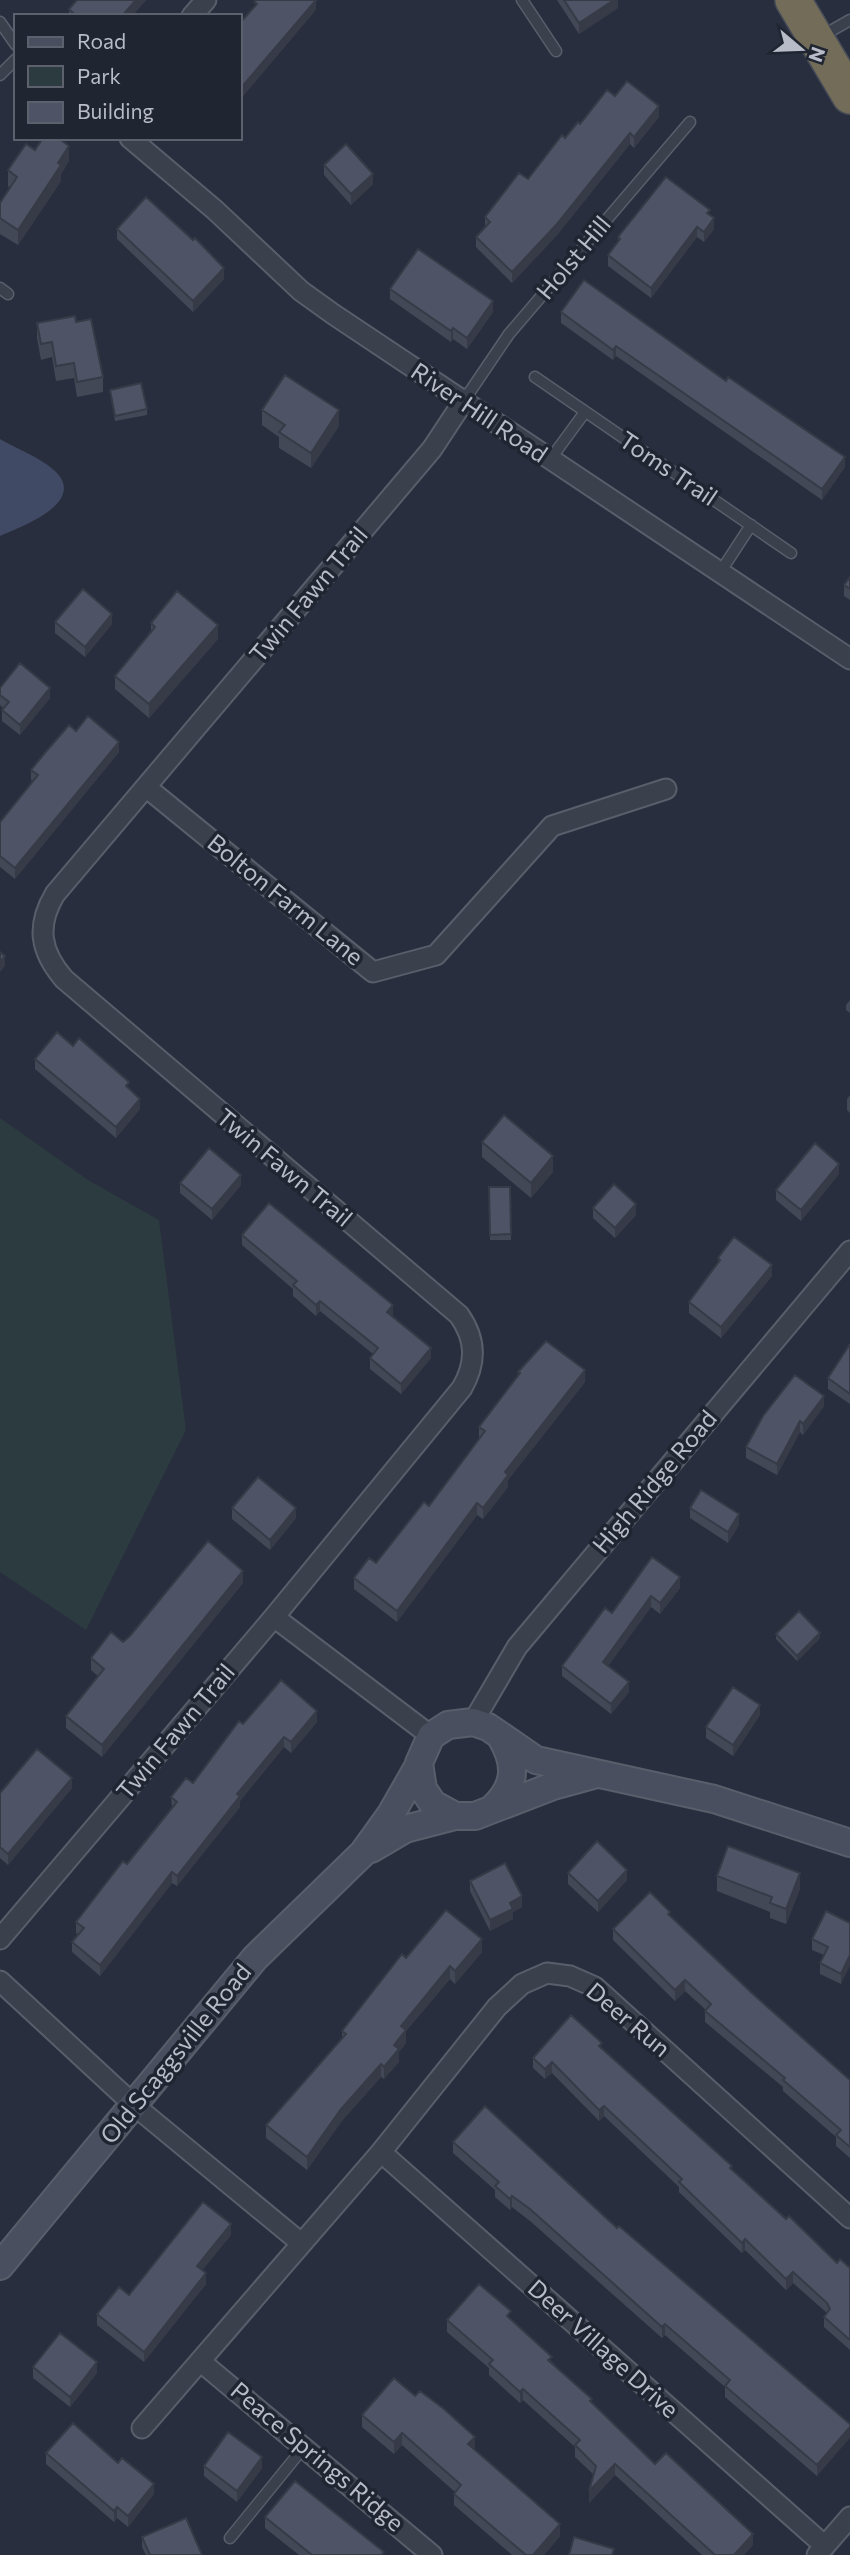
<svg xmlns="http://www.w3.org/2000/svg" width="850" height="2555" viewBox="0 0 850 2555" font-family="Commissioner,sans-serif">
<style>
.green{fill:#2b3b3f}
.water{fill:#404a64}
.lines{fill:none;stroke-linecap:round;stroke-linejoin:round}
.lane-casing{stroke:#595e6b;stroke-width:13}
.street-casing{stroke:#595e6b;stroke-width:23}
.secondary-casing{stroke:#595e6b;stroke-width:30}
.highway-casing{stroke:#464b58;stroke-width:38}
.lane{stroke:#3b404d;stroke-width:10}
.street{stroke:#3b404d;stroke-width:19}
.secondary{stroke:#4a4f5f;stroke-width:26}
.highway{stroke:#726c59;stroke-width:35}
.wall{fill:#434857}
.shaded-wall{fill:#373b47}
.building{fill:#4e5465;stroke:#373b47;stroke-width:2}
.labels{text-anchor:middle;stroke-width:7;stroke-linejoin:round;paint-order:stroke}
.street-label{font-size:24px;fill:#b8bcc8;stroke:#202532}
</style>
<rect width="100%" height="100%" fill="#282e3d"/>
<path class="green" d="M0,1118L88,1180L159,1220L186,1430L86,1630L0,1572Z"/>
<path class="water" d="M0,439C17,449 44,459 57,473C85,504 20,527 0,536Z"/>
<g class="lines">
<g class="lane-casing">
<path id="lane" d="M522,0L556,51
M0,22L16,45
M822,36L850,20
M0,75L16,59
M0,288L8,294
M535,377L791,553
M465,399L509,334L690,122
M549,461L585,412
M721,571L751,525
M230,2538L304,2447"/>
</g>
<g class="street-casing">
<path id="street" d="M192,16L206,0
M130,138L215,210L301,291L333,314L850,659
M146,787L373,972L436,955L552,826L666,789
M274,1617L431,1736
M473,1722L517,1647L850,1251
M0,1939L274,1617L462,1388C477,1362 476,1339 459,1315L64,979C40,951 36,926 55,894L432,449L465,399
M0,1981L135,2106L301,2243
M381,2152L825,2546
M200,2361L432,2555
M142,2428L381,2152L497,2007L522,1984L547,1973L570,1976L595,1987L850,2218
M817,2555L850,2517"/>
</g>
<g class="secondary-casing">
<path id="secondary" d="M593,1775L553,1786L475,1816H455L433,1804L423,1789L419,1763L431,1736L448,1725L473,1722L488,1727L536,1760L714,1799L850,1843
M492,1809C517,1786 517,1764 501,1737
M371,1849L405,1829L455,1816
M0,2266L255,1958L363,1853L391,1814L419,1765"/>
</g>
<g class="highway-casing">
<path id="highway" d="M793,0L850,96"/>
</g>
<use href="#lane" class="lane"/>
<use href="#street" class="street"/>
<use href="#secondary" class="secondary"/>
<use href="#highway" class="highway"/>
</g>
<path class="wall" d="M77,0H146L132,16H69V9Z
M557,0H618V8L579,34Z
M615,96L659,117L634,148L630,144L557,235L512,283L476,247V237L485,227V217L528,179L565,138L580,124Z
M35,150L69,161L61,174V181L18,245L0,234V203L10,188L8,186V170Z
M324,165L373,184L351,205L324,175Z
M710,215L714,229L704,242L697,237L651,298L608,266V255L618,242V237Z
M117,229L224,279L193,312L117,239Z
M390,289L493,312L467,349L453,339L451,342L390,299Z
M561,312L845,467L822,500L616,356L613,360L561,323Z
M76,322L103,377V392L77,397L74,378L56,381L52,357L41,360L37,338V323Z
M110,390L147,409V415L115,421Z
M262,410L339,426L311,468L279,448V437L262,425Z
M850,577V600L844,596V585Z
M55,622L112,624L85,657L55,633Z
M151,623L218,639L149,718L115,689V676L151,632Z
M0,688L50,698L20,735L2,721V710L3,708L0,705Z
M76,731L119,752L15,879L0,867V822L33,781L31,780V770Z
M850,1000V1013L846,1010V1005Z
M73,1046L140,1109L116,1138L35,1069V1059Z
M850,1095V1113L847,1110V1099Z
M482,1142L553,1172L531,1198L482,1157Z
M839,1174L801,1221L776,1200V1190Z
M180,1183L241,1185L212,1220L180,1193Z
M489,1187H510L511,1240H490Z
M593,1208L636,1215L615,1238L593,1218Z
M242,1235L393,1315L392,1316L431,1358L401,1394L370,1369V1358L373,1354L320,1311L316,1316L293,1296V1289L242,1245Z
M718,1258L772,1276L721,1338L689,1313V1302L718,1264Z
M850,1344V1404L828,1389V1378Z
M518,1372L585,1382L508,1480V1487L483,1519L477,1515L397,1622L354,1589V1578L376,1563L429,1506L479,1439V1427L518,1376Z
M824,1406L803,1435L800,1432L777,1475L746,1458V1447Z
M232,1508L296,1518L270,1550L232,1519Z
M690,1508L739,1525L728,1543L690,1518Z
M652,1557L680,1588L660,1614L651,1607L608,1666L629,1692L611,1714L562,1676V1666L612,1613Z
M243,1583L102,1757L66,1728V1716L98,1676L91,1670V1658Z
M776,1634L820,1638L797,1661L776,1639Z
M760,1715L733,1756L706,1738V1727Z
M317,1722L291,1753L284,1747L240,1801V1807L177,1886L172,1883L100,1976L72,1952V1942L78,1934L76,1933V1922L127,1864L172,1808L171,1797L193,1783L243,1724Z
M72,1788L8,1865L0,1858V1793Z
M568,1873L627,1880L598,1912L568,1884Z
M717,1876L800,1889L786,1924L770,1918V1912L717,1891Z
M470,1881L522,1907L513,1912V1919L490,1931L470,1891Z
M670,1916L754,1995L850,2080V2158L836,2146V2137L783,2091V2087L705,2022V2011L706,2010L685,1991L675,2001L613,1940V1929Z
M850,1923L841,1984L820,1974V1963L824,1955L812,1950V1939Z
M482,1952L455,1984L450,1979L406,2031V2043L399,2052V2062L384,2079L381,2077L341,2122L307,2170L266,2138V2125L342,2038V2031L406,1958Z
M602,2048L732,2170L837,2263L850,2268V2350L824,2327V2317L827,2313L793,2283L786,2290L745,2250L742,2253L679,2192V2187L604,2116L599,2121L552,2073L545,2079L533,2068V2058Z
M453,2142L617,2228L850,2424L817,2476L725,2397V2387L665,2335L662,2338L530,2221L512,2207L510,2210L495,2197V2190L453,2153Z
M231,2235L202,2270L206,2284L144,2362L97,2325V2314Z
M447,2320H511L592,2403L655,2464L753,2545L744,2555H702L615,2475L589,2503L594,2475L575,2457V2447L523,2400L520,2403L489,2375V2368L447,2332Z
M33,2367L97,2373L70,2407L33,2378Z
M362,2415L474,2449L560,2536L544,2555H512L454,2505V2494L455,2492L402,2445L394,2454L362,2427Z
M46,2453L154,2494L128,2527L117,2518L114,2522L46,2464Z
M204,2466L262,2468L237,2502L204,2476Z
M265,2517L384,2555H299L265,2528Z
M142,2537L202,2555H146L142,2547Z"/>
<path class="shaded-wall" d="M136,0H146L132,16H122Z
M312,0H318L316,2V10L240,100V89Z
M614,0H618V8L579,34V23Z
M659,106V117L634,148V137Z
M630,133V144L557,235L512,283V272Z
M69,146V161L61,174V181L18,245V230Z
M373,174V184L351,205V194Z
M714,218V229L704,242V232Z
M697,227V237L651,298V288Z
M224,268V279L193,312V301Z
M493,301V312L467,349V338Z
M453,328V339L451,342V331Z
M616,346V356L613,360V350Z
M339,410V426L311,468V453Z
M845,457V467L822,500V489Z
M112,614V624L85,657V647Z
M218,625V639L149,718V704Z
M50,688V698L20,735V725Z
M119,742V752L15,879V868Z
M5,956V966L0,972V962Z
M140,1099V1109L116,1138V1127Z
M553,1156V1172L531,1198V1183Z
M839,1164V1174L801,1221V1210Z
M241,1175V1185L212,1220V1209Z
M636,1204V1215L615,1238V1228Z
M772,1265V1276L721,1338V1327Z
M320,1301V1311L316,1316V1305Z
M393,1305V1315L387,1323V1312Z
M431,1348V1358L401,1394V1384Z
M585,1370V1382L508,1480V1487L483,1519V1508L505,1472Z
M824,1396V1406L803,1435V1424Z
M800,1421V1432L777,1475V1464Z
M477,1503V1515L397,1622V1611Z
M296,1508V1518L270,1550V1540Z
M739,1514V1525L728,1543V1532Z
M243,1571V1583L102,1757V1745Z
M680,1577V1588L660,1614V1603Z
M651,1596V1607L603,1673V1662Z
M820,1633V1638L797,1661V1656Z
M629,1682V1692L611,1714V1704Z
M760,1705V1715L733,1756V1745Z
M317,1711V1722L291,1753V1742Z
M284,1737V1747L240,1801V1807L177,1886V1876L237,1794Z
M72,1778V1788L8,1865V1854Z
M627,1870V1880L598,1912V1901Z
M172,1872V1883L100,1976V1965Z
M800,1873V1889L786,1924V1909Z
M522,1896V1907L513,1912V1919L490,1931V1920L510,1903Z
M482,1939V1952L455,1984V1971Z
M850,1955V1966L841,1984V1974Z
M450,1966V1979L406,2031V2043L399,2052V2062L384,2079V2067L394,2045L401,2026Z
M685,1980V1991L675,2001V1990Z
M552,2062V2073L545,2079V2069Z
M381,2064V2077L341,2122L307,2170V2157L341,2109Z
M604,2106V2116L599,2121V2110Z
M512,2196V2207L510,2210V2199Z
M231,2224V2235L197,2277V2266Z
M745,2239V2250L742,2253V2243Z
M793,2272V2283L786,2290V2279Z
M206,2273V2284L144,2362V2352Z
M665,2324V2335L662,2338V2327Z
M97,2362V2373L70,2407V2397Z
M523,2389V2400L520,2403V2392Z
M850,2427V2438L817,2476V2465Z
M402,2433V2445L394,2454V2442Z
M475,2437V2449L468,2444Z
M262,2457V2468L237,2502V2491Z
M615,2464V2475L589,2503V2491Z
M154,2484V2494L128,2527V2516Z
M117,2507V2518L114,2522V2511Z
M560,2524V2536L544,2555H533Z
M753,2534V2545L744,2555H734Z"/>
<path class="building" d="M77,0H136L122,16H76L69,9Z
M256,0H316L240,89V23L257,4L254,2Z
M564,0H614L579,23Z
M627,81L659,106L634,137L630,133L557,224L512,272L476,237L490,222L485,217L519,173L528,179L562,135L565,138L578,122L580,124L607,90L615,96Z
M43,138H58L69,146L58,163L61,165L18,230L0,218V203L17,177L8,170L26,144L35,150Z
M346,144L373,174L351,194L324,165Z
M666,177L710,210L707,213L714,218L704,232L697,227L651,288L608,255L620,239L618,237Z
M146,197L193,240L195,238L224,268L193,301L117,229Z
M418,249L493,301L467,338L453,328L451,331L390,289Z
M584,280L726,381L728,377L845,457L822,489L616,346L613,350L561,312Z
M75,316L76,322L91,319L103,377L77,382L74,363L56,366L52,342L41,344L37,323Z
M285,375L339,410L311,453L279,432L285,425L262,410Z
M141,383L147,409L115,416L110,390Z
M850,577V589L844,585Z
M83,589L112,614L85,647L55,622Z
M177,591L218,625L149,704L115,676L155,627L151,623Z
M20,663L50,688L20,725L2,710L9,702L0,695V688Z
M88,716L119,742L15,868L0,856V822L38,775L31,770L44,754L69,725L76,731Z
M0,952L5,956L0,962Z
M57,1032L73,1046L79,1038L129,1082L126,1086L140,1099L116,1127L35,1059Z
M504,1115L553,1156L531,1183L482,1142Z
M815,1143L839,1164L801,1210L776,1190Z
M209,1148L241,1175L212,1209L180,1183Z
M614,1184L636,1204L615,1228L593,1208Z
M489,1187H510L511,1234L490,1235Z
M269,1203L393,1305L387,1312L431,1348L401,1384L370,1358L378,1348L320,1301L316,1305L293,1285L297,1281L242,1235Z
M734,1237L772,1265L721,1327L689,1302L720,1260L718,1258Z
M546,1341L585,1370L505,1472L508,1475L483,1508L477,1503L397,1611L354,1578L369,1558L376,1563L424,1502L429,1506L485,1431L479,1427L520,1373L518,1372Z
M850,1344V1394L828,1378Z
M795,1375L824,1396L803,1424L800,1421L777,1464L746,1447L763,1416Z
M258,1477L296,1508L270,1540L232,1508Z
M701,1490L739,1514L728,1532L690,1508Z
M208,1541L243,1571L102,1745L66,1716L104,1669L91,1658L111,1632L123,1642L130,1636Z
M652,1557L680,1577L660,1603L651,1596L603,1662L629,1682L611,1704L562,1666L605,1608L612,1613Z
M799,1611L820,1633L797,1656L776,1634Z
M281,1680L317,1711L291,1742L284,1737L237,1794L240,1796L177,1876L172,1872L100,1965L72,1942L84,1928L76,1922L123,1861L127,1864L177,1802L171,1797L186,1778L193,1783L239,1721L243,1724Z
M733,1687L760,1705L733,1745L706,1727Z
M37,1749L72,1778L8,1854L0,1847V1793Z
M597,1841L627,1870L598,1901L568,1873Z
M728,1846L800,1873L786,1909L770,1903L772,1897L717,1876Z
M505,1863L522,1896L510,1903L513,1909L490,1920L470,1881Z
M650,1892L670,1912L668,1914L754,1995L850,2080V2147L836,2135L841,2130L783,2080L785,2078L705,2011L711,2004L685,1980L675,1990L613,1929Z
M446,1910L482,1939L455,1971L450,1966L401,2026L406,2030L394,2045L399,2049L384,2067L381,2064L341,2109L307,2157L266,2125L346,2034L342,2031L402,1954L406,1958Z
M826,1911L850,1923V1955L841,1974L820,1963L828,1947L812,1939Z
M571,2015L602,2043L599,2046L732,2166L730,2168L786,2219L789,2216L837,2263L840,2259L850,2268V2340L824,2317L830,2309L827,2303L793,2272L786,2279L745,2239L742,2243L679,2182L682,2179L604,2106L599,2110L552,2062L545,2069L533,2058Z
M485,2106L617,2228L619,2226L850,2424V2427L817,2465L725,2386L730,2380L665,2324L662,2327L530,2209L512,2196L510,2199L495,2186L499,2182L453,2142Z
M203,2202L231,2224L197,2266L206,2273L144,2352L97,2314L119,2287L129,2295Z
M479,2284L511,2311L507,2316L552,2357L548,2360L592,2399L590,2401L655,2464L666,2453L753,2534L734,2555H715L615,2464L589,2491L596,2466L575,2445L580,2440L523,2389L520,2392L489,2364L493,2360L447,2320Z
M60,2333L97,2362L70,2397L33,2367Z
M394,2378L415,2396L420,2391L444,2409L475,2437L468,2444L560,2524L533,2555H526L454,2494L461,2485L402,2433L394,2442L362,2415Z
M73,2423L118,2463L122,2458L154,2484L128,2516L117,2507L114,2511L46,2453Z
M228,2432L262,2457L237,2491L204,2466Z
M295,2481L384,2552L381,2555H312L265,2517Z
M186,2518L202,2555H150L142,2537Z
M574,2537L614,2549L612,2555H569Z"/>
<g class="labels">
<g class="street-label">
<text transform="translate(574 258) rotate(-50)" y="8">Holst Hill</text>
<text transform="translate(479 413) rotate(34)" y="8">River Hill Road</text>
<text transform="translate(668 469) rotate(34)" y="8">Toms Trail</text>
<text transform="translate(309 595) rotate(-50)" y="8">Twin Fawn Trail</text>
<text transform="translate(285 900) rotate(39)" y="8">Bolton Farm Lane</text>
<text transform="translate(284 1168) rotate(40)" y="8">Twin Fawn Trail</text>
<text transform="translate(655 1482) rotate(-50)" y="8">High Ridge Road</text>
<text transform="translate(176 1732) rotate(-50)" y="8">Twin Fawn Trail</text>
<text transform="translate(628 2020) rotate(40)" y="8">Deer Run</text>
<text transform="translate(176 2054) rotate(-51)" y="8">Old Scaggsville Road</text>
<text transform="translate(603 2349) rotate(42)" y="8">Deer Village Drive</text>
<text transform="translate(317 2457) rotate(40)" y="8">Peace Springs Ridge</text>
</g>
</g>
<rect x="14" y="14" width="228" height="126" fill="#202532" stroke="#5d616e" stroke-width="2"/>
<rect x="28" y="37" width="35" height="10" fill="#4a4f5f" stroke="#5d616e" stroke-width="2"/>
<text x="77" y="49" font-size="21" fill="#b8bcc8">Road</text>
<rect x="28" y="66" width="35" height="21" fill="#2b3b3f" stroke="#5d616e" stroke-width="2"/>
<text x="77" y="84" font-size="21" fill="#b8bcc8">Park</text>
<rect x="28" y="102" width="35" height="21" fill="#4e5465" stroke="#5d616e" stroke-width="2"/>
<text x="77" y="119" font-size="21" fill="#b8bcc8">Building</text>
<g transform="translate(801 49) rotate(109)" stroke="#202532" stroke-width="5" paint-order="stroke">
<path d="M0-5L12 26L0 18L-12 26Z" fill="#b8bcc8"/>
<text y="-10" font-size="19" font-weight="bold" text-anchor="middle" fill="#b8bcc8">N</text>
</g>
</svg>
